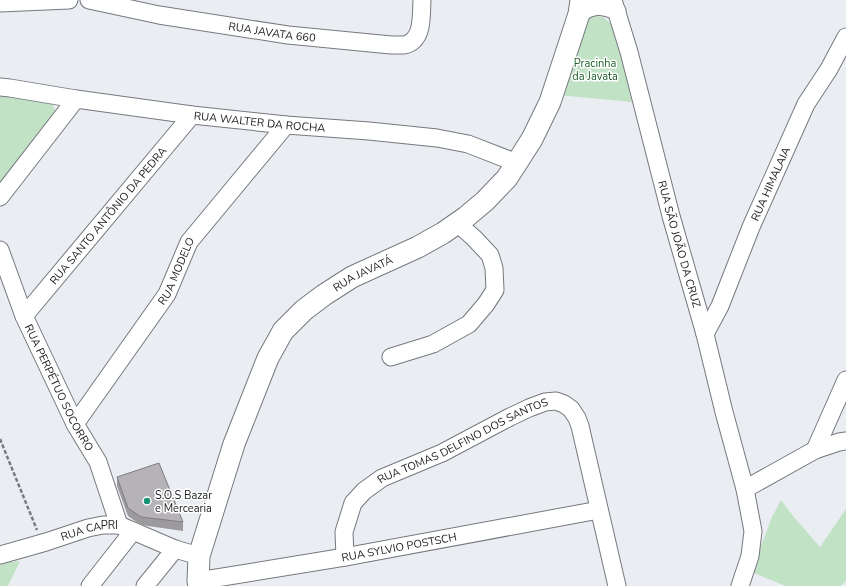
<svg xmlns="http://www.w3.org/2000/svg" width="846" height="586" viewBox="0 0 846 586" font-family="'Nunito Sans',sans-serif">
<style>
.green{fill:#c1e2c4}
.lines{fill:none;stroke-linecap:round;stroke-linejoin:round}
.minor-casing{stroke:#75797e;stroke-width:19}
.tertiary-casing{stroke:#75797e;stroke-width:23}
.path{stroke:#797b7f;stroke-width:2.5;stroke-dasharray:4 2;stroke-linecap:butt}
.minor{stroke:#fff;stroke-width:17}
.tertiary{stroke:#fff;stroke-width:21}
.wall{fill:#9d9a9e}
.building{fill:#b6b3b8;stroke:#7f7d81}
.poi-dot{fill:#189277;stroke:#fff;stroke-width:1.5}
.labels{text-anchor:middle;stroke-width:3;stroke-linejoin:round;paint-order:stroke}
.street-label{font-size:11px;fill:#1b1c1e;stroke:#fff}
.park-label{font-size:11px;fill:#1f602d;stroke:#fff}
.poi-label{font-size:11px;fill:#1b1c1e;stroke:#fff;text-anchor:start}
</style>
<rect width="100%" height="100%" fill="#eaeef3"/>
<path class="green" d="M595,16L603,17L610,23L616,34L632,102L557,95L584,19Z
M0,94L51,102L56,111L54,116L33,140L6,177L0,184Z
M781,500L793,516L820,547L846,509V581L841,586H786L751,572L772,517Z
M20,561L8,586H0V563Z"/>
<g class="lines">
<g class="minor-casing">
<g id="minor">
<path id="s1" d="M89,0L159,15L288,35L391,45C395,45 400,45 404,45C424,41 421,15 422,0"/>
<path id="s2" d="M613,0L629,52L671,216L705,334L724,412L745,489L753,531L750,556L740,586"/>
<path d="M0,3L69,0"/>
<path d="M579,14C593,4 602,5 617,11"/>
<path id="s3" d="M0,87L10,88L76,99L192,115L286,125L369,131L437,138L468,144L517,163"/>
<path d="M0,197L76,99"/>
<path id="s4" d="M0,250L24,316L75,424L98,462L119,525"/>
<path id="s5" d="M24,316L192,115"/>
<path id="s6" d="M705,334L720,306L751,227L806,104L829,69L846,37"/>
<path d="M391,357L433,344L469,324L486,304L495,290L494,268L490,255L474,238L457,223"/>
<path id="s7" d="M75,424L167,294L189,242L286,125"/>
<path d="M815,450L846,380"/>
<path d="M745,489L815,450L839,442L846,441"/>
<path id="s8" d="M0,555L46,542L88,528L103,525H119L175,549L199,556"/>
<path id="s9" d="M345,557L344,532L353,503L364,491L382,478L442,453L510,417L529,408L545,402L556,401L564,404L571,409L577,418L580,426L617,586"/>
<path id="s10" d="M198,581L345,557L599,510"/>
<path d="M90,586L133,531"/>
<path d="M145,586L175,549"/>
</g>
</g>
<g class="tertiary-casing">
<g id="tertiary">
<path id="s11" d="M199,586L198,581L199,556L234,444L268,358L283,331L304,310L324,295L352,277L418,247L443,233L466,217L485,201L507,178L532,139L550,102L579,14L581,0"/>
</g>
</g>
<path class="path" d="M0,439L37,530"/>
<use href="#minor" class="minor"/>
<use href="#tertiary" class="tertiary"/>
</g>
<path class="wall" d="M117,477L183,522V531L141,525L128,516L117,486Z"/>
<path class="building" d="M159,463L183,522L141,517L128,508L117,477Z"/>
<circle class="poi-dot" cx="147" cy="501" r="4"/>
<g class="labels">
<g class="street-label">
<text dy="4" stroke="none"><textPath href="#s1" startOffset="186">RUA JAVATA 660</textPath></text>
<text dy="4" stroke="none"><textPath href="#s3" startOffset="262">RUA WALTER DA ROCHA</textPath></text>
<text dy="4" stroke="none"><textPath href="#s6" startOffset="164">RUA HIMALAIA</textPath></text>
<text dy="4" stroke="none"><textPath href="#s5" startOffset="131">RUA SANTO ANTÔNIO DA PEDRA</textPath></text>
<text dy="4" stroke="none"><textPath href="#s2" startOffset="253">RUA SÃO JOÃO DA CRUZ</textPath></text>
<text dy="4" stroke="none"><textPath href="#s7" startOffset="184">RUA MODELO</textPath></text>
<text dy="4" stroke="none"><textPath href="#s11" startOffset="370">RUA JAVATÁ</textPath></text>
<text dy="4" stroke="none"><textPath href="#s4" startOffset="150">RUA PERPÉTUO SOCORRO</textPath></text>
<text dy="4" stroke="none"><textPath href="#s9" startOffset="183">RUA TOMAS DELFINO DOS SANTOS</textPath></text>
<text dy="4" stroke="none"><textPath href="#s8" startOffset="93">RUA CAPRI</textPath></text>
<text dy="4" stroke="none"><textPath href="#s10" startOffset="204">RUA SYLVIO POSTSCH</textPath></text>
</g>
<g class="park-label">
<text x="595" y="67">Pracinha<tspan x="595" dy="13">da Javata</tspan></text>
</g>
<g class="poi-label">
<text x="155" y="499">S.O.S Bazar<tspan x="155" dy="13">e Mercearia</tspan></text>
</g>
</g>
</svg>
